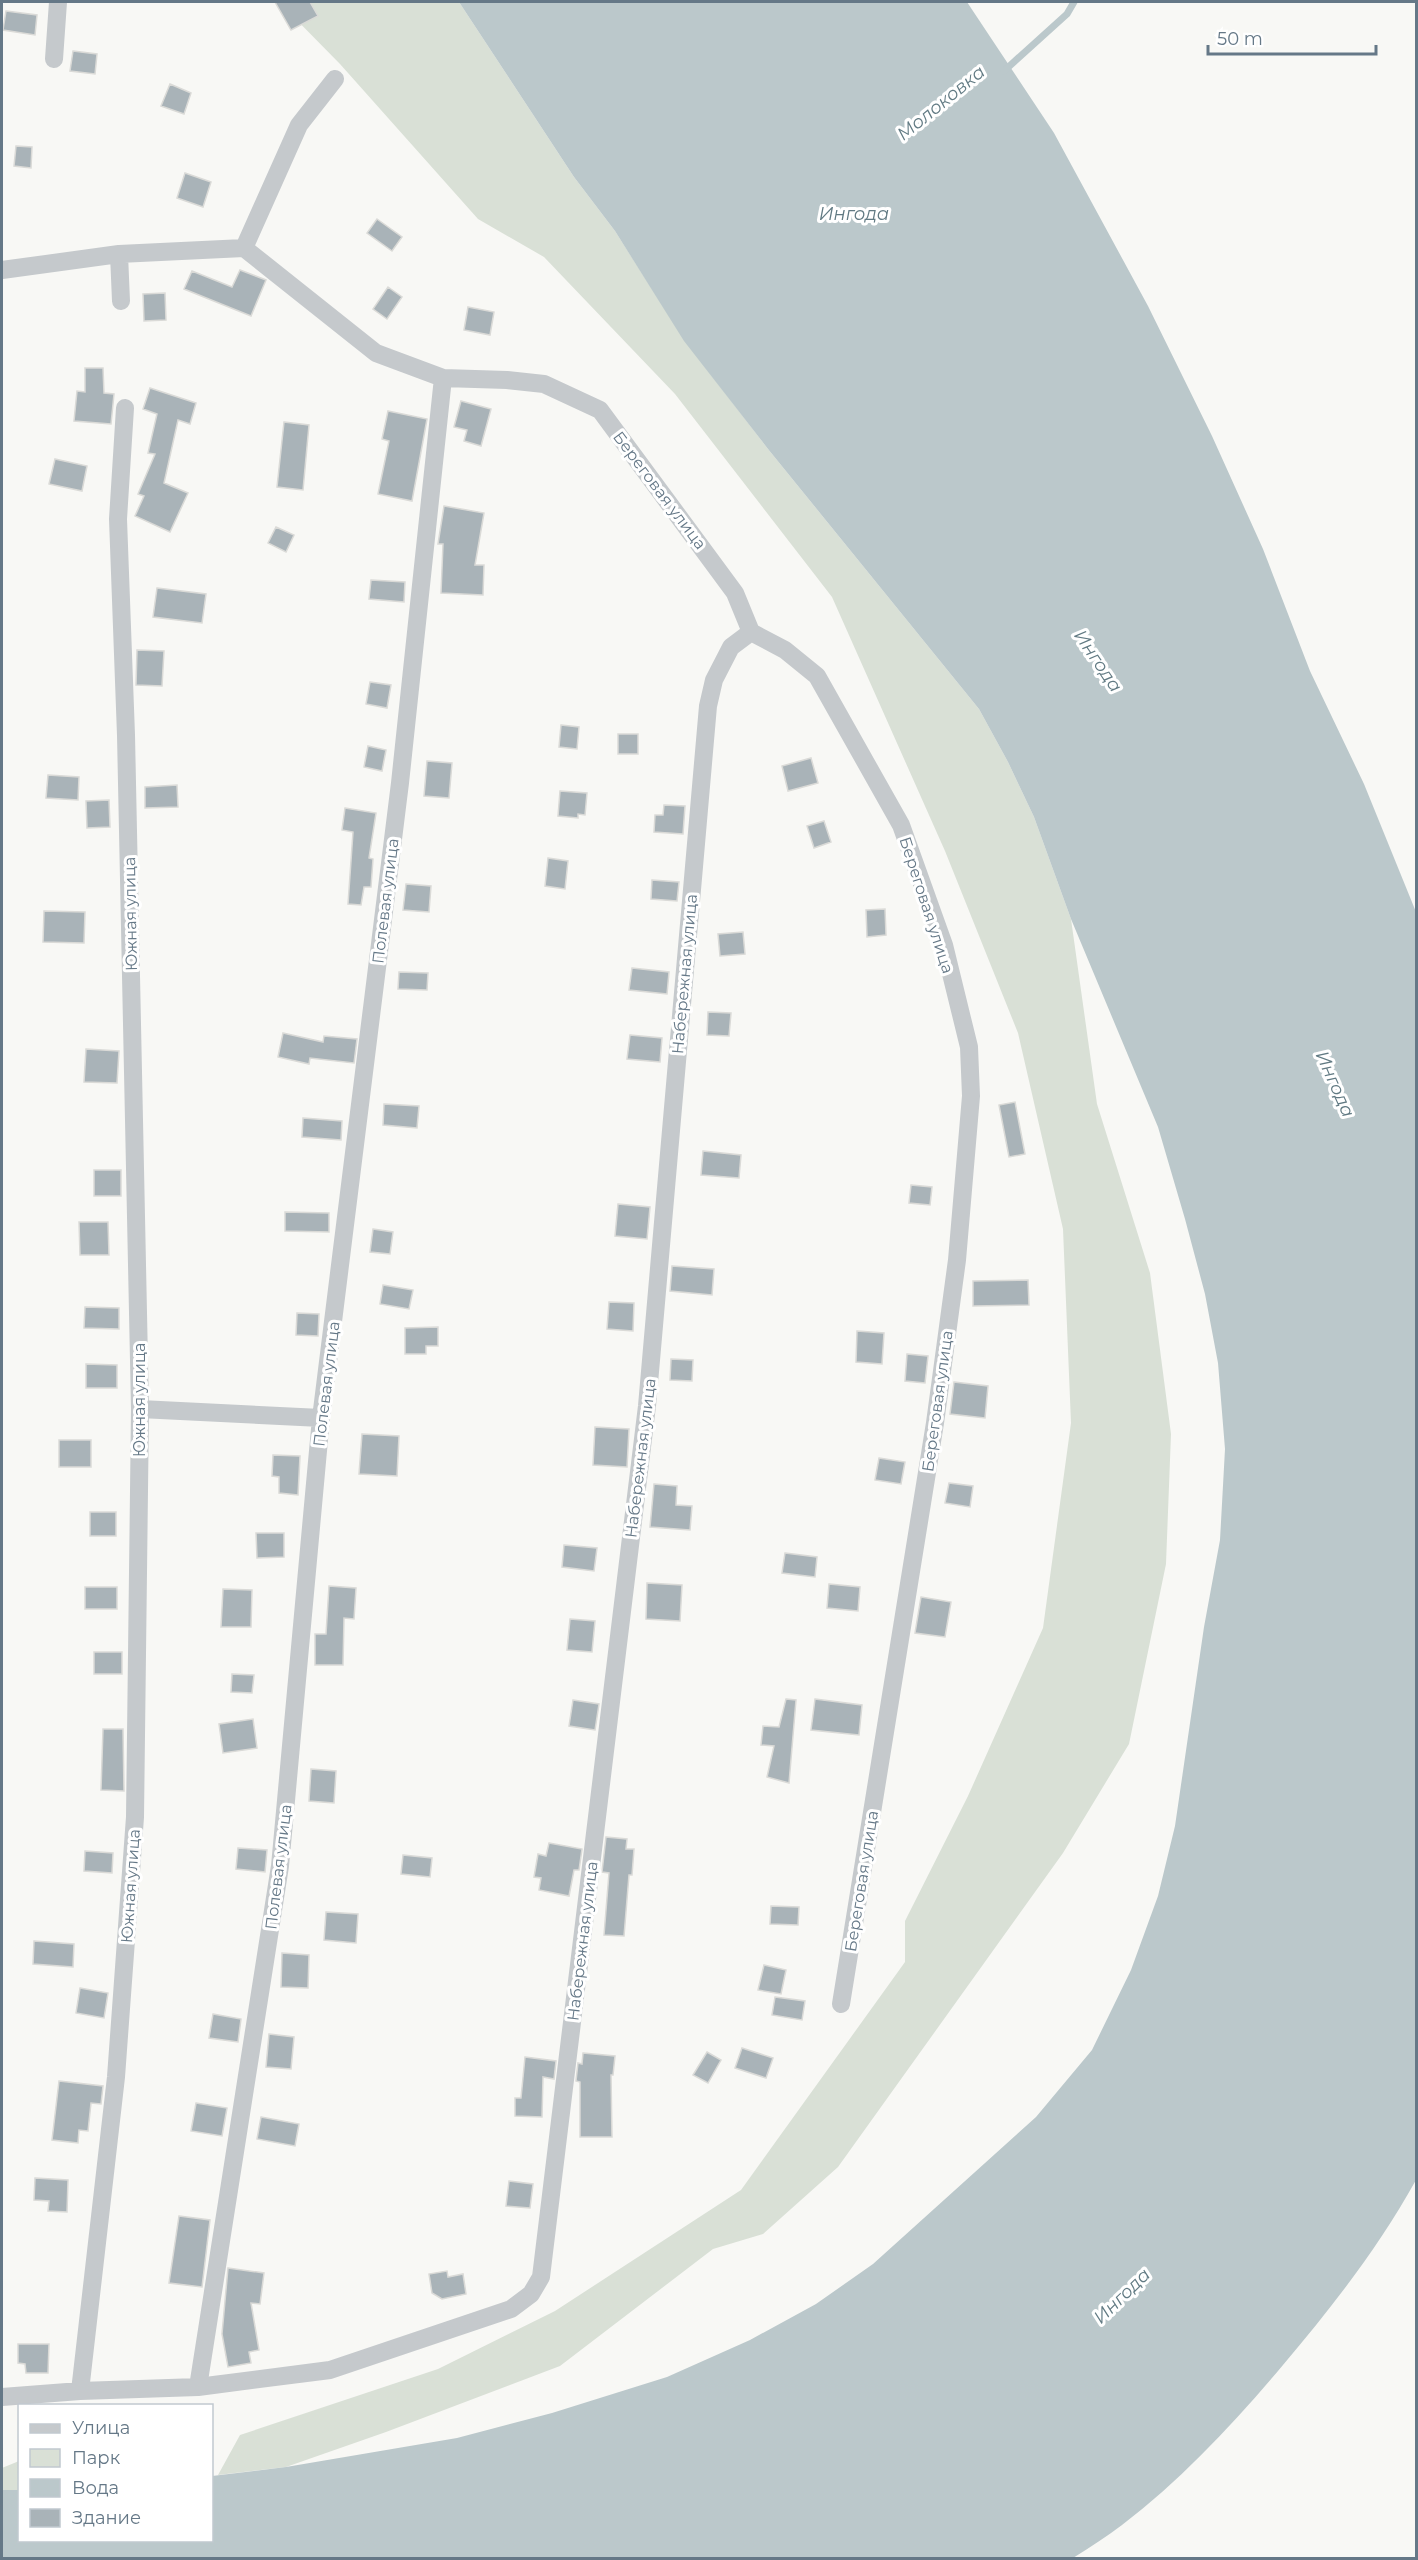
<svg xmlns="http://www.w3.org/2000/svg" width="1418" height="2560" viewBox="0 0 1418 2560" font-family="Montserrat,sans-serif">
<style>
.green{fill:#d9e0d6}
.water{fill:#bbc8cb}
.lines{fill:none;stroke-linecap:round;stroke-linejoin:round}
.stream{stroke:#bbc8cb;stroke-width:7}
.building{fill:#a9b3b8;stroke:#dadad7;stroke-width:1.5}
.street{stroke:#c5c9cc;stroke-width:18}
.labels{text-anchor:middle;stroke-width:6;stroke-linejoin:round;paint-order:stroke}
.street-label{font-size:16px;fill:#657887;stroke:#fff}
.water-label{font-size:18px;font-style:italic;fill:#617a83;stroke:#fff}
</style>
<rect width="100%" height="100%" fill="#f8f8f5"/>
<path class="green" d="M279,2H459L574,177L615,231L685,341L768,449L979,709L1008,762L1034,817L1071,919L1097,1104L1150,1273L1171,1434L1166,1564L1129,1744L1063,1853L838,2167L763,2234L713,2249L560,2366L386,2432L286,2467L218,2475L240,2435L438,2369L555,2311L741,2190L905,1962V1921L968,1796L1043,1628L1071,1423L1063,1229L1018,1033L945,851L832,597L675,394L544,257L478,219L340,64Z
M19,2461V2490H2V2468Z"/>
<path class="water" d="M459,2H967L1054,133L1148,306L1212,436L1263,549L1310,671L1364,784L1416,912V2180C1379,2247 1332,2307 1283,2365C1234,2423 1182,2479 1122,2525C1106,2537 1089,2548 1073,2558H2V2490H19L20,2540H212V2476L286,2467L457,2438L552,2413L667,2377L750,2340L816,2304L873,2264L1036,2117L1092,2050L1131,1970L1158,1896L1175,1826L1204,1627L1220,1540L1225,1449L1218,1363L1205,1294L1185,1219L1158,1127L1071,919L1034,817L1008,762L979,709L768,449L684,341L615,231L574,177Z"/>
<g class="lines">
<path class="stream" d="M1004,71L1067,14L1074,2"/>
</g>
<path class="building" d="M275,2H310L318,16L291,30Z
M6,11L37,15L35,35L3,30Z
M73,51L97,54L95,74L70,71Z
M170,84L191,93L184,114L161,106Z
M16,146L32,147L31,168L14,166Z
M185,173L211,182L203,207L177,198Z
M377,219L402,237L392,251L367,233Z
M240,270L266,280L251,316L184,289L192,271L232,287Z
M388,287L402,297L387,319L373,309Z
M165,293L166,320L144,321L143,294Z
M468,307L494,312L490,335L464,330Z
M85,368H103L104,393L114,394L111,424L74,421L77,391L85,392Z
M150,388L196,403L190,424L178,420L164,483L188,493L170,532L135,516L144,496L138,494L155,454L148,453L157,414L143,409Z
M461,401L491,409L481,446L464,441L467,430L454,427Z
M388,411L427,419L412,501L378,494L389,441L382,439Z
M284,422L309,425L303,490L277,487Z
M55,459L87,466L82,491L49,484Z
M444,506L484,513L475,565H484L483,595L441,593L443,544H438Z
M276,527L294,535L286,552L268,543Z
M371,580L405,582L404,602L369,599Z
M157,588L206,594L202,623L153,617Z
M137,650L164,651L162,686L136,685Z
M370,682L391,685L387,708L366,704Z
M561,725L579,727L577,749L559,747Z
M618,734H638V754H618Z
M368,746L386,750L382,771L364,767Z
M811,758L818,783L788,791L782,766Z
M427,761L452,763L449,798L424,796Z
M48,775L79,777L78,800L46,798Z
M177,785L178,807L145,808V787Z
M560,791L587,793L585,815L578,814V818L558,816Z
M109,800L110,827L87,828L86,801Z
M664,805L685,806L683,834L654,832L655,815H663Z
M345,808L376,813L369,858L373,859L371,887H364L361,905L348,904L353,832L342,830Z
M824,821L831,842L814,848L807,826Z
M548,858L568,861L565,889L545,886Z
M652,880L679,882L677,901L651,899Z
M406,884L431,886L429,912L403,910Z
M885,909L886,935L867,937L866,910Z
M44,911L85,912L84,943L43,942Z
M743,932L745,954L720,956L718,934Z
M632,968L669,972L667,994L629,990Z
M399,972L428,973L427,990L398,989Z
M708,1012L731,1013L729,1036L707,1035Z
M283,1033L323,1042L324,1036L357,1039L354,1063L310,1058L309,1064L278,1057Z
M630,1035L662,1038L660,1062L627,1059Z
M86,1049L119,1051L117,1083L84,1082Z
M1015,1102L1025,1154L1009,1157L999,1105Z
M384,1104L419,1106L417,1128L383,1125Z
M303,1118L342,1121L341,1140L302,1137Z
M703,1151L741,1155L739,1178L701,1175Z
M94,1170H121V1196H94Z
M911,1185L932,1187L930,1205L909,1203Z
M618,1204L650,1207L647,1239L615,1236Z
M285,1212L329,1213V1232L285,1231Z
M79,1222H108L109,1255H80Z
M373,1229L393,1232L390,1254L370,1252Z
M672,1266L714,1269L712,1295L670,1291Z
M1028,1280L1029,1305L973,1306V1281Z
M383,1285L413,1290L409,1309L380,1304Z
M609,1302L634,1303L633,1331L607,1329Z
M85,1307L119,1308V1329L84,1328Z
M297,1313L319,1314L318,1336L296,1335Z
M438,1327V1346H426V1354H405V1328Z
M857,1331L884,1333L882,1364L856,1362Z
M907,1354L928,1356L925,1383L905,1381Z
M671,1359L693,1360L692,1381L670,1380Z
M86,1364L117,1365V1388H86Z
M954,1382L988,1386L985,1418L950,1414Z
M595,1427L629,1429L627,1467L593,1465Z
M362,1434L399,1436L397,1476L359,1474Z
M59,1440H91V1467H59Z
M273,1455L300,1456L298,1495L279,1493V1477L272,1476Z
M879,1458L905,1462L901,1484L875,1480Z
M949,1483L973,1486L970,1507L945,1503Z
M654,1484L677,1486L676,1505L692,1506L690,1530L650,1527Z
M90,1512H116V1536H90Z
M256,1533H284V1557L257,1558Z
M564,1545L597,1548L594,1571L562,1567Z
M785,1553L817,1557L815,1577L782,1573Z
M647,1583L682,1585L680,1621L646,1619Z
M829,1584L860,1587L858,1611L827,1608Z
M329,1586L356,1588L354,1619L344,1618L343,1665H315V1634H326Z
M85,1587H117V1609H85Z
M223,1589L252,1590L251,1627H221Z
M921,1597L951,1602L945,1637L915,1633Z
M570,1619L595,1621L592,1652L567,1650Z
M94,1652H122V1674H94Z
M232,1674L254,1675L252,1693L231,1692Z
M786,1699L796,1700L789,1783L767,1777L774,1746L761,1745L763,1726L779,1727Z
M815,1699L862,1705L859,1735L811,1730Z
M573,1700L599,1704L595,1730L569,1726Z
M253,1719L257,1748L223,1753L219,1724Z
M103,1729H123L124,1791L101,1790Z
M311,1769L336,1771L334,1803L309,1801Z
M606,1837L627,1839L626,1849H634L632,1875H629L624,1936L604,1935L609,1873L602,1872Z
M549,1843L582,1849L579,1870H574L569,1896L539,1890L541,1878L534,1877L538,1854L546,1856Z
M238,1848L267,1850L265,1872L236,1869Z
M85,1851L113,1853L112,1873L84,1871Z
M403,1855L432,1858L430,1877L401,1874Z
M771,1906L799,1907L798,1925L770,1924Z
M326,1912L358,1914L356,1943L324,1940Z
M34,1941L74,1944L73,1967L33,1964Z
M282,1953L309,1955L308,1988L281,1987Z
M764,1965L786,1970L781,1994L758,1990Z
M80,1988L108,1993L104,2018L76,2013Z
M775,1997L805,2001L802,2020L772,2015Z
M213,2014L241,2019L238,2042L209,2038Z
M269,2034L294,2037L291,2069L266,2067Z
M742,2048L773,2058L766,2078L735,2068Z
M707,2052L721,2060L708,2083L693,2075Z
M583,2053L615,2056L613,2075H611L612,2137H580V2082L576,2081L578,2063L582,2064Z
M525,2057L556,2061L554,2079L543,2077L542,2117L515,2116V2098H521Z
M59,2081L103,2086L101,2104L91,2103L88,2131L79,2130L78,2143L52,2140Z
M196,2103L227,2108L222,2136L191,2131Z
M261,2117L299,2124L295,2146L257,2139Z
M35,2178L68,2180L67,2212L48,2211L49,2201L34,2200Z
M509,2181L533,2184L530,2208L506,2206Z
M179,2216L210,2220L202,2287L169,2283Z
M228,2268L264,2273L260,2304L251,2303L259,2350L249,2352L251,2363L228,2367L222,2334Z
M447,2271L448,2277L463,2274L466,2294L442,2299L432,2293L429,2274Z
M18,2344H49L48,2373H26L25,2364L18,2363Z"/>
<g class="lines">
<path class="street" d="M54,59L58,2
M244,248L376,353L443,378L507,380L544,384L600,410L735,593L751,632L785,650L817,676L901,825L944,945L969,1047L971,1096L957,1260L935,1423L841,2004
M244,248L299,125L335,79
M119,254L121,301
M2,270L119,254L244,248
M140,1409L321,1418
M198,2387L280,1866L321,1418L400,783L443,378
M80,2391L116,2077L135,1817L140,1409L126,735L118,519L125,408
M2,2397L80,2391L198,2387L330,2370L511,2309L531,2294L541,2277L647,1406L708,706L714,680L731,647L751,632"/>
</g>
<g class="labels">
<g class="street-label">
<text transform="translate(660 490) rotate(53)" y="6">Береговая улица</text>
<text transform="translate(385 901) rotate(-83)" y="6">Полевая улица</text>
<text transform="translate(927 905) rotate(72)" y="6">Береговая улица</text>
<text transform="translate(130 914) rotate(-91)" y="6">Южная улица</text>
<text transform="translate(684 974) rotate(-85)" y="6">Набережная улица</text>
<text transform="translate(326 1384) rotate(-83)" y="6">Полевая улица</text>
<text transform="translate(139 1400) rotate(-90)" y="6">Южная улица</text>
<text transform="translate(937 1401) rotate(-82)" y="6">Береговая улица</text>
<text transform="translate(640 1458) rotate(-83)" y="6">Набережная улица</text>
<text transform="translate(278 1867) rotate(-83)" y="6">Полевая улица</text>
<text transform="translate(861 1881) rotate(-81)" y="6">Береговая улица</text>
<text transform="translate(130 1886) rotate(-86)" y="6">Южная улица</text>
<text transform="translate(582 1941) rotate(-83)" y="6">Набережная улица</text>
</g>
<g class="water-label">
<text transform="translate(941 103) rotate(-39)" y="6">Молоковка</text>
<text x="854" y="220">Ингода</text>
<text transform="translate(1098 661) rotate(56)" y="6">Ингода</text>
<text transform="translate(1335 1084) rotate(66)" y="6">Ингода</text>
<text transform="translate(1122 2296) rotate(-44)" y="6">Ингода</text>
</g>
</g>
<rect width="1418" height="2560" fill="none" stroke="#657887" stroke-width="6"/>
<rect x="18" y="2404" width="195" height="138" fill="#ffffff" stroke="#c1c9cf" stroke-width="1.5"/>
<rect x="30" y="2424" width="30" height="9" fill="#c5c9cc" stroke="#c1c9cf" stroke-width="1.5"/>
<text x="72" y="2434" font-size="18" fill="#657887">Улица</text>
<rect x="30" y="2449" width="30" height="18" fill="#d9e0d6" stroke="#c1c9cf" stroke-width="1.5"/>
<text x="72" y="2464" font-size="18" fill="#657887">Парк</text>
<rect x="30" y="2479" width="30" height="18" fill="#bbc8cb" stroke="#c1c9cf" stroke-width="1.5"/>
<text x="72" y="2494" font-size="18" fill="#657887">Вода</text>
<rect x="30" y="2509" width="30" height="18" fill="#a9b3b8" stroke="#c1c9cf" stroke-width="1.5"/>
<text x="72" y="2524" font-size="18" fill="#657887">Здание</text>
<path d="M1208 45v9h168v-9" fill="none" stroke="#657887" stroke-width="3"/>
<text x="1217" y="45" font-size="18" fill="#657887" stroke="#ffffff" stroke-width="4.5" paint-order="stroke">50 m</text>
</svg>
